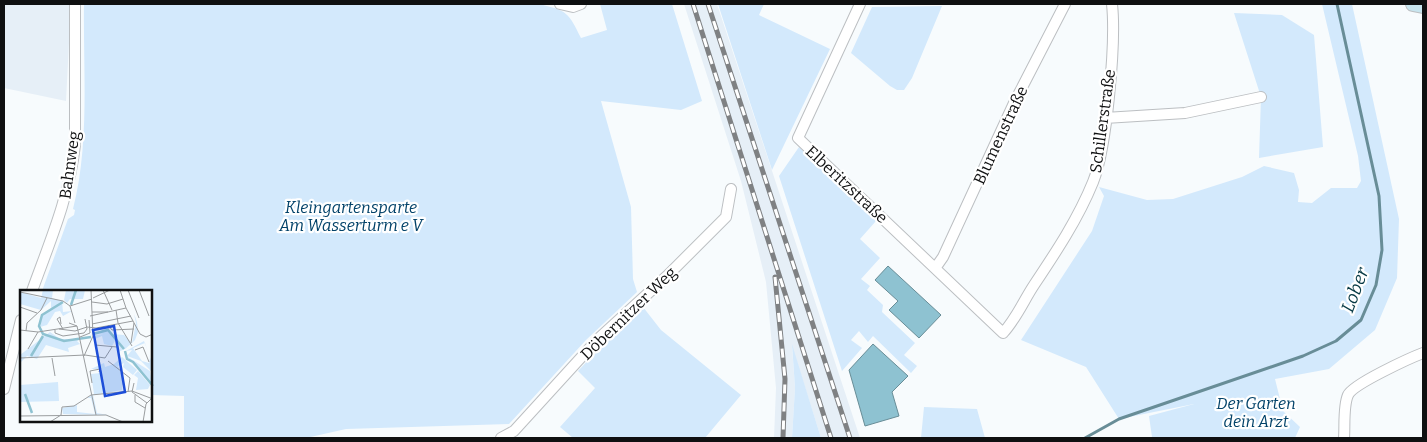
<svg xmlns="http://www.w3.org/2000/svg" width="1427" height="442" viewBox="0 0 1427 442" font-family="Bitter,serif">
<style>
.built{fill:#e6eff7}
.green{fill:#d3e9fc}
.water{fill:#8ec2d1;stroke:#688d97}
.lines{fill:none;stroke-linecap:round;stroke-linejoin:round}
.stream{stroke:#688d97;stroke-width:3}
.street-casing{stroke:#bcbfc2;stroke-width:12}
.secondary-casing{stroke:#bcbfc2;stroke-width:16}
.street{stroke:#fff;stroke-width:10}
.secondary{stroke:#c8e5ef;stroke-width:14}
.rail-casing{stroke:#7f8183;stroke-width:5}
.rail{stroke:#fff;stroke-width:3;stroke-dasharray:9;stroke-linecap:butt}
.labels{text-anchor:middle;stroke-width:4.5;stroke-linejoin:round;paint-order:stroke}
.street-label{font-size:16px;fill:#0f1011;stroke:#fff}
.park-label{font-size:16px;font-style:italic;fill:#024269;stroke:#fff}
.water-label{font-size:18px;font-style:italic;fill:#063944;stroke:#fff}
.inset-river{fill:none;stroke:#8ec2d1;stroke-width:2.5}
.inset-road{fill:none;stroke:#9a9d9f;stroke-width:1}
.view{fill:#1d4ed8;fill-opacity:0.15;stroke:#1d4ed8;stroke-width:2.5}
.inset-edge{fill:none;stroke:#0f1011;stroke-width:2.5}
</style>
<rect width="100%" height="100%" fill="#f7fbfd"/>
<path class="built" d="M4,4H71L66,101L4,88Z
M684,4H717L860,438H821L792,346L795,388L792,438H774L776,388L766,282L741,181Z"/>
<path class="green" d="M84,4H539C568,11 568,12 581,38L607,30L600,4H672L702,101L681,110L601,101L631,207L633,279L637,292L586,340L509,424L346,429L306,438H184V396L151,395V291H42L68,219L74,215L75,210L73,209C90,143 83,71 84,4Z
M718,4H764L759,15L830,49L772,170Z
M1322,4H1352L1399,219L1397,278L1375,330L1329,369L1275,379L1283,411L1300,427L1295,438H1148L1152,437L1149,416L1194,404L1119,419L1086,367L1021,340L1092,231L1104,196L1099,187L1147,200L1173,199L1242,177L1264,166L1294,173L1299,190L1298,202L1312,203L1331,188H1357L1361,181L1358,156Z
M942,6L912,78L904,90H897L890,86L851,53L872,7Z
M1234,13L1282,15L1314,35L1323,147L1259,158L1261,97Z
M799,147L876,221L860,239L880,258L861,279L870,286L867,290L883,305L882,312L915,343L904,355L917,366L911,373L873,336L868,342L859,331L851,340L862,348L842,371L779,176Z
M643,307L661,330L741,395L705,438H573L560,427L595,388L578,371L606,341Z
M792,344L821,438H792L795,388Z
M924,407L977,409L985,438H921Z"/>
<path class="water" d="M888,266L941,315L919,338L889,310L898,301L875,280Z
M873,344L908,376L892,392L899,416L865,426L849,370Z"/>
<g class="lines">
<path class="stream" d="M1085,438L1119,419L1303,356L1336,341L1361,320L1376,285L1382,250L1379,196L1337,4"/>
<g class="street-casing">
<path id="street" d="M560,4L573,7L581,4
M860,4L798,138L1003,333C1016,319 1024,300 1034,285C1056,252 1078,219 1093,182C1107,147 1116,42 1112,4
M1105,118L1185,113L1261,97
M936,267L943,257L1014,103L1065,4
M32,291C50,241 69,198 75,145V4
M4,389L21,320
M501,438L514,431L597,340L667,276L726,217L731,189
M1344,438C1345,426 1343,406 1348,395C1353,384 1410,358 1423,353"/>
</g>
<g class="secondary-casing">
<path id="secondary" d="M1413,4L1423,6"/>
</g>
<use href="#street" class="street"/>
<use href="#secondary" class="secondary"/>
<g class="rail-casing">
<path id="rail" d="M693,4L831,438
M708,4L850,438
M775,277L785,379L783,438"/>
</g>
<use href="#rail" class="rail"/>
</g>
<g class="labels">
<g class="street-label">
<text transform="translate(1102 121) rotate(-82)" y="6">Schillerstraße</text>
<text transform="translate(1000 135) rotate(-65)" y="6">Blumenstraße</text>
<text transform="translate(69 165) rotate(-82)" y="6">Bahnweg</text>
<text transform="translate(847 184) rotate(43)" y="6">Elberitzstraße</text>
<text transform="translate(628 313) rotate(-44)" y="6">Döbernitzer Weg</text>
</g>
<g class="park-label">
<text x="351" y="213">Kleingartensparte<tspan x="351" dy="18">Am Wasserturm e V</tspan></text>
<text x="1256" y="409">Der Garten<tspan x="1256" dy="18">dein Arzt</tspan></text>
</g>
<g class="water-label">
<text transform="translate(1355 290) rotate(-69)" y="6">Lober</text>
</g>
</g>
<g transform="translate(20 290)">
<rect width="132" height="132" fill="#f7fbfd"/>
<path d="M23,0H33L32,8L42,11L43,22L52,21L43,26L40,21L35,22L27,35L20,37L22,26L31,18V11L21,20L0,14V2L21,8ZM46,0H65L63,9H50L47,13L44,10ZM114,24L117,32L118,42L115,50L112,53L105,59L98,62L96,49L92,56L84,54L82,46L75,49L76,45L83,44L74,43L86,39L92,44L104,45L112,53L116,33ZM30,42L40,49H60L57,51L60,54L48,58L49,62L26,55L17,69L7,66L0,73V65ZM124,51L132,73V82L121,71L107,66L112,60L106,61ZM125,53L130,68L129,73L122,71L113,58ZM102,67L117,80L113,85L103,77L104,73L98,76L105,94L102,95V100L73,105L77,123L88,125L43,124L42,118L57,115V122L75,124L71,108H67L74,104L71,84L80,83L82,79H71L84,73L85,77L94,74ZM108,67L130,81L132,96L113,72L107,69ZM118,81L130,95L128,99L116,100L118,88L114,85ZM38,92L39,111L0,112V95Z" fill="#d3e9fc" fill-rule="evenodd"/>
<path class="inset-river" d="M43,12L22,25L19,36L23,44L44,51L71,47M51,15L56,0M73,44L88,40L104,59M105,61L107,69L113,72L133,96M11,66L23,46M5,104L12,123"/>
<path class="inset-road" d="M83,0L92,20M100,0L106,18M108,0L119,28M119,0L129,26M0,2L43,11L50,16M73,8L90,0M72,12L87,14L103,9M50,16L72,9M50,16L55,33M0,17L17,23M106,18L120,44L126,47L133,44M96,20L98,33L112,56M72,22H88M70,26L106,18M49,33L57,36L76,125M41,34L40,27L37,29L43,39M72,34L111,26M88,35L92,40L114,39M39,39L55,41L67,37L76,38L113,31M0,40L18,42L57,36M35,40V43L43,46L64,43L67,39L65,29M6,41L7,33L21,20L27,8M60,47L70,43L69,30M111,53L114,33M75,55L97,57M8,59L18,42M115,60L123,57L129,72M64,66L73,46L71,0M0,68L65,65L85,68L92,57M32,68L35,86M88,71L110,88L108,102M72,93L70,81L80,79L79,82M114,93L112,102L127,113M115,105V112L125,118M0,126L86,125L103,132M30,132L41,125L42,117L54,116L71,105L112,101L133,109M123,132L126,114L132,108"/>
<path class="view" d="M94,36L105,102L85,106L73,40Z"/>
<rect width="132" height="132" class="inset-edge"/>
</g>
<rect width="1427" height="442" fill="none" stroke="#0f1011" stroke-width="10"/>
</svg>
